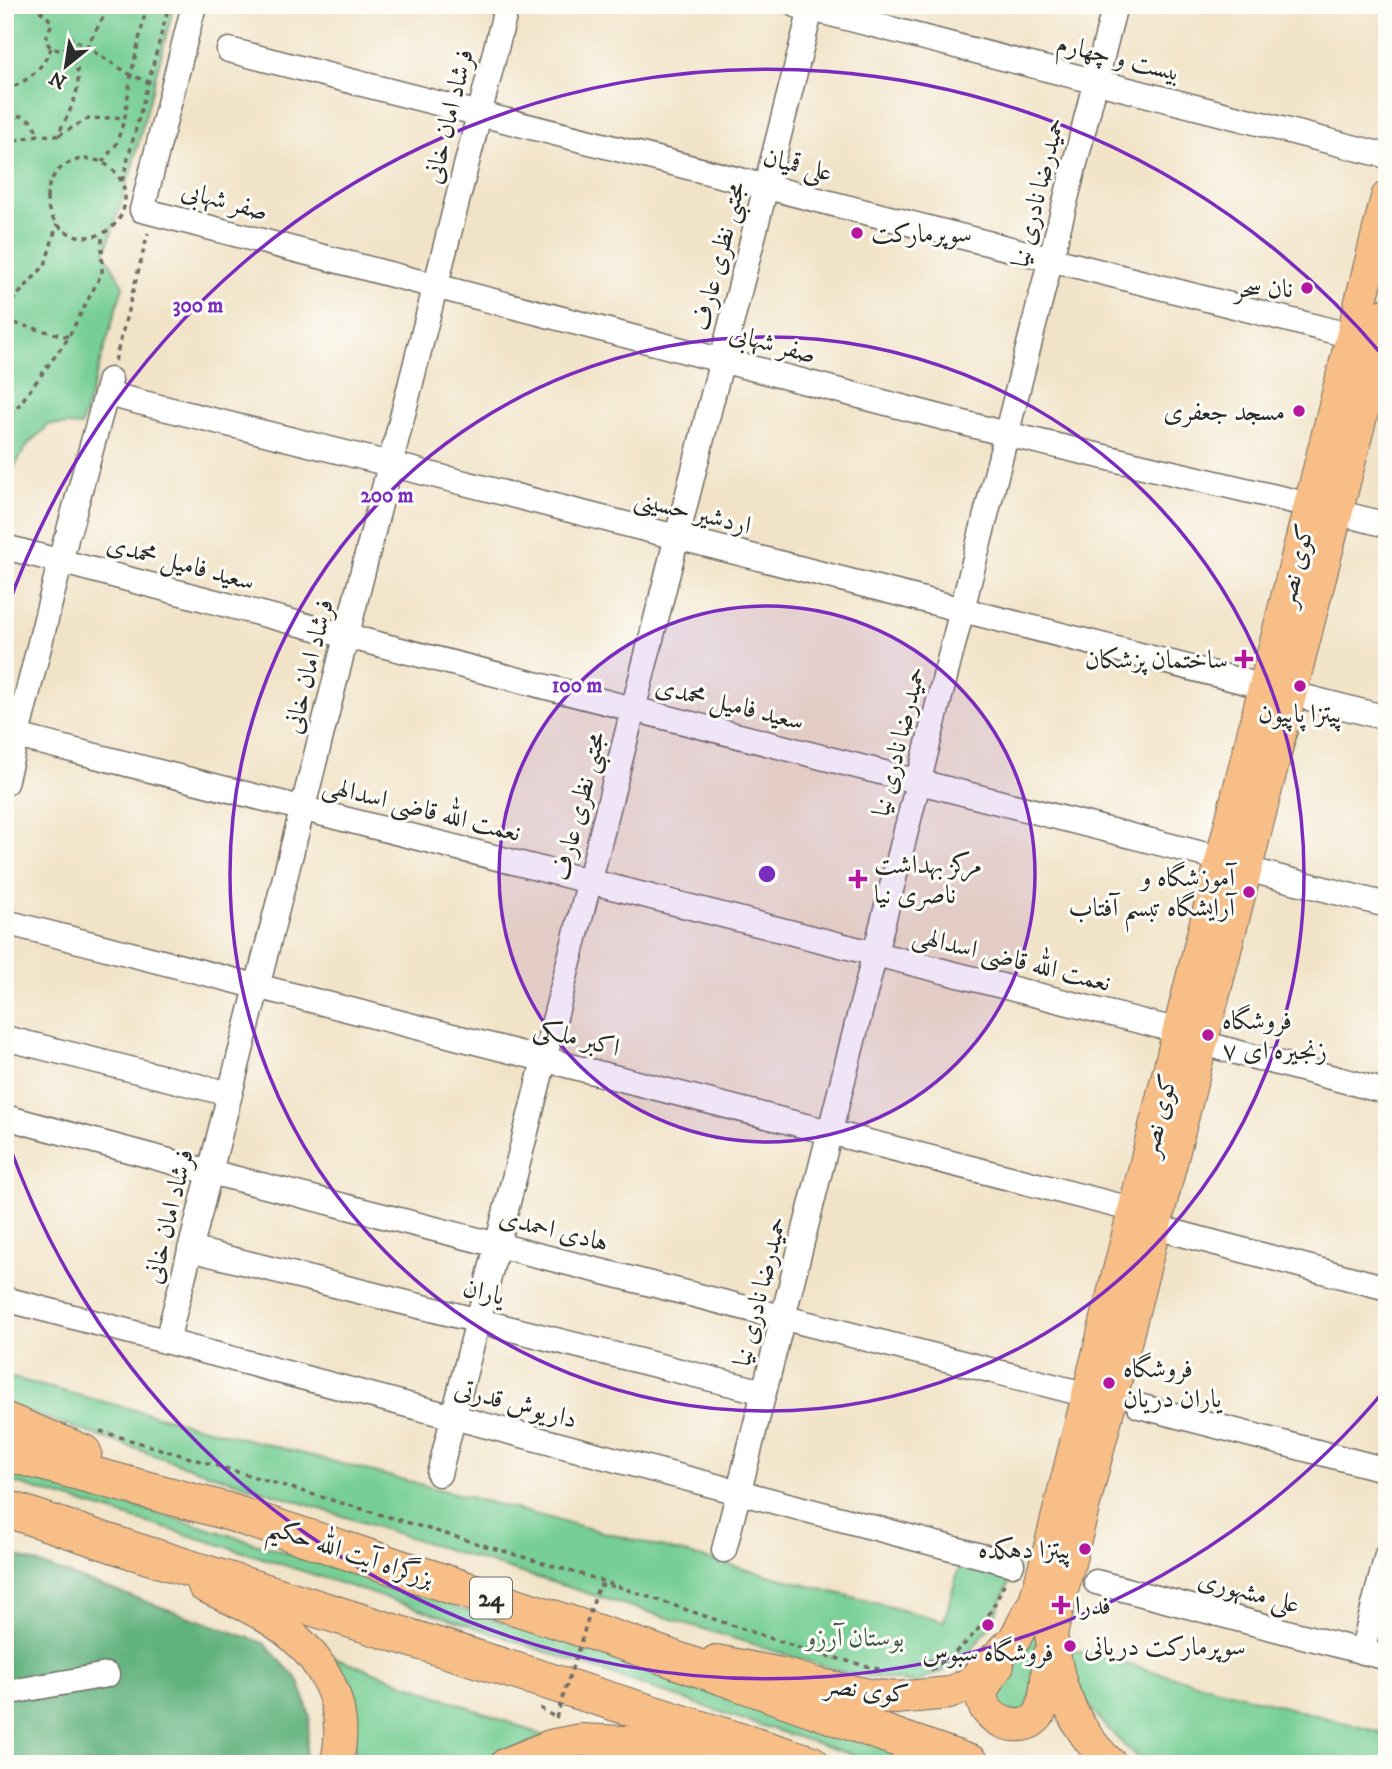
<svg xmlns="http://www.w3.org/2000/svg" width="1392" height="1769" viewBox="0 0 1392 1769" font-family="'IM FELL DW Pica',Amiri,serif">
<style>
.green{fill:#78cf95;stroke:#527d60;stroke-width:2}
.forest{fill:#62b27e;stroke:#466e54;stroke-width:2}
.lines{fill:none;stroke-linecap:round;stroke-linejoin:round}
.minor-casing{stroke:#706b62;stroke-width:27}
.major-casing{stroke:#706b62;stroke-width:34}
.highway-casing{stroke:#706b62;stroke-width:39}
.path{stroke:#706b62;stroke-width:3.5;stroke-dasharray:5 5;stroke-linecap:butt}
.minor{stroke:#fff;stroke-width:24}
.major{stroke:#f7be87;stroke-width:32}
.highway{stroke:#f7be87;stroke-width:37}
.path-bridge{stroke:#706b62;stroke-width:3.5;stroke-dasharray:5 5;stroke-linecap:butt}
.ring{fill:none;stroke:#7b2cbf;stroke-width:3.5}
.poi-dot{fill:#b5179e;stroke:#fdfcf7;stroke-width:2.5}
.labels{text-anchor:middle;stroke-width:6;stroke-linejoin:round;paint-order:stroke}
.shield{fill:#fdfcf7;stroke:#6a6a68;stroke-width:2}
.shield-label{font-size:24px;font-weight:bold;fill:#2b2b2b}
.street-label{font-size:26px;fill:#2b2b2b;stroke:#fdfcf7}
.poi-label{font-size:26px;fill:#2b2b2b;stroke:#fdfcf7;text-anchor:start}
.park-label{font-size:26px;fill:#425c4b;stroke:#fdfcf7}
.centre{fill:#7b2cbf;stroke:#fdfcf7;stroke-width:3.5}
.ring-label{font-size:21px;text-anchor:middle;font-weight:bold;fill:#7b2cbf;stroke:#fdfcf7;stroke-width:6;stroke-linejoin:round;paint-order:stroke}
</style>
<rect width="100%" height="100%" fill="#fdfcf7"/>
<filter id="ink" filterUnits="userSpaceOnUse"><feTurbulence type="fractalNoise" baseFrequency=".0143" numOctaves="2"/><feDisplacementMap in="SourceGraphic" scale="14" xChannelSelector="R" yChannelSelector="G"/><feConvolveMatrix kernelMatrix="1 2 1 2 8 2 1 2 1" color-interpolation-filters="sRGB"/></filter>
<filter id="wash" filterUnits="userSpaceOnUse"><feTurbulence type="fractalNoise" baseFrequency=".00686" numOctaves="4" result="noise"/><feDisplacementMap in="SourceGraphic" scale="28" xChannelSelector="R" yChannelSelector="G"/><feGaussianBlur stdDeviation="1.57" result="paint"/><feColorMatrix in="noise" values="0 0 0 0 0 0 0 0 0 0 0 0 0 0 0 0 0 1.4 0 .05"/><feComposite in="paint" operator="in"/></filter>
<g filter="url(#wash)">
<rect width="100%" height="100%" fill="#f1e3c7"/>
<path class="green" d="M5,5H174L130,175L105,253L123,286L81,426L50,424L28,444L5,482Z
M5,1376L944,1621L962,1557L1014,1571L991,1625L961,1663L915,1683L846,1673L496,1565L183,1465L5,1404Z
M5,1468C317,1558 624,1662 932,1764H882L750,1722L451,1619L228,1547L5,1480Z
M1039,1614L1036,1672L1025,1714L999,1709L994,1685Z
M1066,1648L1387,1734V1764H1145C1118,1741 1085,1708 1073,1675C1070,1666 1068,1657 1066,1648Z
M331,1656L545,1736L480,1764H354L355,1718Z"/>
<path class="forest" d="M5,1552L264,1643L299,1681L310,1717L304,1764H5Z"/>
</g>
<g filter="url(#ink)">
<g class="lines">
<g class="minor-casing">
<path id="minor" d="M194,5L142,210L1006,434L1310,505
M796,5L1387,156
M229,50L1352,336
M107,394L390,464L1387,718
M1336,512L1387,525
M69,530L110,380
M5,547L346,636L1222,859L1246,869L1387,905
M5,733L1179,1031
M5,783L66,539
M5,922L1135,1210
M5,1038L230,1094
M1202,1043L1387,1092
M5,1117L210,1172L1088,1395
M1155,1227L1387,1288
M190,1249L764,1392
M5,1299L1012,1564
M167,1341L507,5
M1139,1406L1387,1470
M439,1474L812,5
M724,1550L1115,5
M1096,1582L1387,1658
M1362,1652L1387,1555
M5,1693L107,1675"/>
</g>
<g class="major-casing">
<path id="major" d="M204,1586C224,1595 244,1604 263,1615C317,1646 353,1700 336,1764
M716,1661L781,1674L816,1684L869,1695L896,1698L949,1693L969,1684L1014,1640L1035,1601L1050,1547L1387,197
M998,1665C993,1673 984,1683 982,1693C979,1719 1022,1737 1038,1716C1047,1704 1047,1671 1049,1656
M506,1764L550,1746L580,1740L648,1743L755,1757
M1111,1764C1088,1743 1070,1714 1061,1684C1056,1668 1054,1650 1051,1634L1387,314"/>
</g>
<g class="highway-casing">
<path id="highway" d="M5,1421L83,1453
M5,1452L226,1511L639,1647L971,1764
M5,1508L134,1551L811,1764"/>
</g>
<path class="path" d="M31,5L46,15L52,23L45,40L51,48L63,51L72,38L131,75L148,82
M86,48L110,5
M5,90C26,83 43,69 51,48
M5,130C9,116 23,110 33,124C35,126 37,132 38,135
M5,134L7,143L11,150L10,158L5,165
M59,135L88,119L124,117
M5,143L38,135L57,136C70,112 94,70 63,51
M47 198a39 39 0 1 1 78 0a39 39 0 1 1-78 0Z
M102,162L116,145L125,117L131,75L147,5
M122,181L169,5
M5,309L45,265L57,224
M5,321L69,337
M115,361L148,233
M5,424L67,340L102,273V235
M100,1431L590,1577L805,1650L882,1670
M599,1585L618,1587
M931,1670C967,1646 989,1623 1005,1581
M540,1708L556,1718"/>
<use href="#minor" class="minor"/>
<use href="#major" class="major"/>
<use href="#highway" class="highway"/>
<path class="path-bridge" d="M556,1718L599,1585"/>
</g>
</g>
<circle cx="767" cy="874" r="268" fill="#7b2cbf" fill-opacity=".12"/>
<g class="ring">
<circle cx="767" cy="874" r="268"/>
<circle cx="767" cy="874" r="537"/>
<path d="M1384 1391A805 805 0 0 1 6 1136M6 612A805 805 0 0 1 1384 357"/>
</g>
<g class="poi-dot">
<circle cx="857" cy="233" r="7"/>
<circle cx="1307" cy="288" r="7"/>
<circle cx="1299" cy="411" r="7"/>
<path d="M1240.5 648.5h7v7h7v7h-7v7h-7v-7h-7v-7h7z"/>
<circle cx="1300" cy="686" r="7"/>
<path d="M854.5 868.5h7v7h7v7h-7v7h-7v-7h-7v-7h7z"/>
<circle cx="1249" cy="892" r="7"/>
<circle cx="1208" cy="1035" r="7"/>
<circle cx="1109" cy="1383" r="7"/>
<circle cx="1085" cy="1549" r="7"/>
<path d="M1057.5 1594.5h7v7h7v7h-7v7h-7v-7h-7v-7h7z"/>
<circle cx="988" cy="1625" r="7"/>
<circle cx="1070" cy="1646" r="7"/>
</g>
<g class="labels">
<rect class="shield" x="470" y="1577.5" width="42" height="41" rx="5"/>
<g class="shield-label">
<text x="491" y="1606">24</text>
</g>
<g class="street-label">
<text transform="translate(1119 57) rotate(14)" y="9">بیست و چهارم</text>
<text transform="translate(448 116) rotate(-76)" y="9">فرشاد امان خانی</text>
<text transform="translate(798 164) rotate(14)" y="9">علی قمیان</text>
<text transform="translate(1037 192) rotate(-76)" y="9">حمیدرضا نادری نیا</text>
<text transform="translate(225 200) rotate(15)" y="9">صفر شهابی</text>
<text transform="translate(718 256) rotate(-76)" y="9">مجتبی نظری عارف</text>
<text transform="translate(773 343) rotate(15)" y="9">صفر شهابی</text>
<text transform="translate(693 511) rotate(14)" y="9">اردشیر حسینی</text>
<text transform="translate(181 562) rotate(15)" y="9">سعید فامیل محمدی</text>
<text transform="translate(1295 565) rotate(-76)" y="9">کوی نصر</text>
<text transform="translate(308 666) rotate(-76)" y="9">فرشاد امان خانی</text>
<text transform="translate(730 703) rotate(14)" y="9">سعید فامیل محمدی</text>
<text transform="translate(898 741) rotate(-76)" y="9">حمیدرضا نادری نیا</text>
<text transform="translate(578 806) rotate(-76)" y="9">مجتبی نظری عارف</text>
<text transform="translate(422 808) rotate(14)" y="9">نعمت الله قاضی اسدالهی</text>
<text transform="translate(1012 958) rotate(14)" y="9">نعمت الله قاضی اسدالهی</text>
<text transform="translate(577 1037) rotate(14)" y="9">اکبر ملکی</text>
<text transform="translate(1158 1115) rotate(-76)" y="9">کوی نصر</text>
<text transform="translate(168 1216) rotate(-76)" y="9">فرشاد امان خانی</text>
<text transform="translate(554 1229) rotate(14)" y="9">هادی احمدی</text>
<text transform="translate(484 1291) rotate(14)" y="9">یاران</text>
<text transform="translate(759 1291) rotate(-76)" y="9">حمیدرضا نادری نیا</text>
<text transform="translate(516 1403) rotate(15)" y="9">داریوش قدرتی</text>
<text transform="translate(351 1552) rotate(18)" y="9">بزرگراه آیت الله حکیم</text>
<text transform="translate(1249 1591) rotate(15)" y="9">علی مشهوری</text>
<text transform="translate(867 1689) rotate(7)" y="9">کوی نصر</text>
</g>
<g class="poi-label">
<text x="871" y="242">سوپرمارکت</text>
<text x="1293" y="297" text-anchor="end">نان سحر</text>
<text x="1285" y="420" text-anchor="end">مسجد جعفری</text>
<text x="1228" y="668" text-anchor="end">ساختمان پزشکان</text>
<text x="1300" y="722" text-anchor="middle">پیتزا پاپیون</text>
<text x="874" y="873">مرکز بهداشت<tspan x="874" dy="30">ناصری نیا</tspan></text>
<text x="1235" y="886" text-anchor="end">آموزشگاه و<tspan x="1235" dy="30">آرایشگاه تبسم آفتاب</tspan></text>
<text x="1222" y="1029">فروشگاه<tspan x="1222" dy="30">زنجیره ای ۷</tspan></text>
<text x="1123" y="1377">فروشگاه<tspan x="1123" dy="30">یاران دریان</tspan></text>
<text x="1071" y="1558" text-anchor="end">پیتزا دهکده</text>
<text x="1075" y="1614">فدرا</text>
<text x="1084" y="1655">سوپرمارکت دریانی</text>
<text x="988" y="1661" text-anchor="middle">فروشگاه سبوس</text>
</g>
<g class="park-label">
<text x="855" y="1646">بوستان آرزو</text>
</g>
</g>
<circle cx="767" cy="874" r="10" class="centre"/>
<g class="ring-label">
<text x="198" y="312">300 m</text>
<text x="387" y="502">200 m</text>
<text x="577" y="692">100 m</text>
</g>
<rect width="1392" height="1769" fill="none" stroke="#fdfcf7" stroke-width="28"/>
<g transform="translate(66 66) rotate(210)" stroke="#fdfcf7" stroke-width="5" paint-order="stroke">
<path d="M0-5L12 26L0 18L-12 26Z" fill="#2b2b2b"/>
<text y="-10" font-size="19" font-weight="bold" text-anchor="middle" fill="#2b2b2b">N</text>
</g>
</svg>
